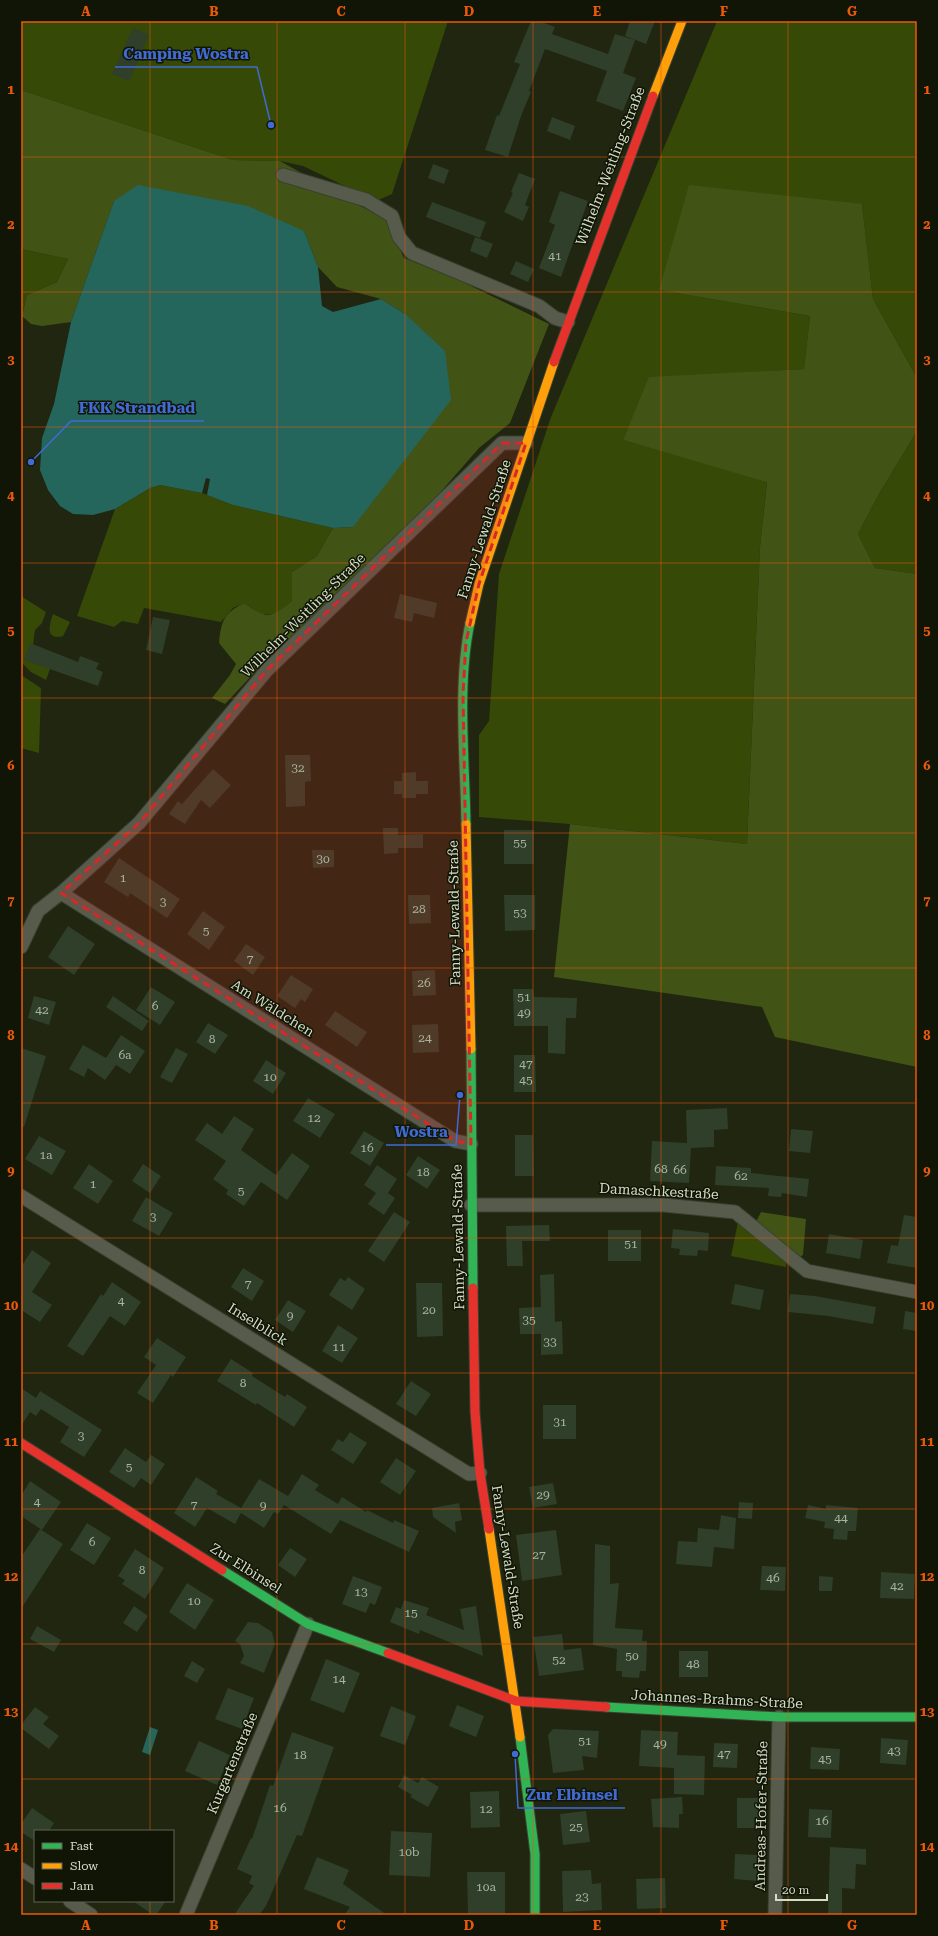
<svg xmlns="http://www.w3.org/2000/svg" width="938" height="1936" viewBox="0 0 938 1936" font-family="'Roboto Serif',serif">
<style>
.green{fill:#364906}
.forest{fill:#415416}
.water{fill:#24665c}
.building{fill:#2f3f29}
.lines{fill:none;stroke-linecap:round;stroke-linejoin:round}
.street-casing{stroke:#3b4030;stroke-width:15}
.fast-casing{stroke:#3b4030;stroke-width:11}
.slow-casing{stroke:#3b4030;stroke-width:11}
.jam-casing{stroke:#3b4030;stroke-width:11}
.street{stroke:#565b4c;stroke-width:13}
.fast{stroke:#30b455;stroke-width:9}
.slow{stroke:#ff9f0a;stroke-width:9}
.jam{stroke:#e5322d;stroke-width:9}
.marked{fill:#d62828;fill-opacity:0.2;stroke:#d62828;stroke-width:3;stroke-dasharray:8 5;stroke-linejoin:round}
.grid{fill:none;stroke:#e8590c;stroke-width:1;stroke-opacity:0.55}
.labels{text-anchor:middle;stroke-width:3;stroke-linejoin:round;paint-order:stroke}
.number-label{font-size:12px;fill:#aab59f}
.street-label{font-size:14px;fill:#d3dcc6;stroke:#101505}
.leader{fill:none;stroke:#416ad4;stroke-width:1.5}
.callout-dot{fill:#416ad4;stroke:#101505;stroke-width:1.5}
.callout-label{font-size:15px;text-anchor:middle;font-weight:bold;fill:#416ad4;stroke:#101505;stroke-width:3;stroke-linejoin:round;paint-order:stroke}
.neatline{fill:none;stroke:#e8590c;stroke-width:1.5}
.grid-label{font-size:13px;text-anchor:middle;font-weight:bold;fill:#e8590c}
</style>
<rect width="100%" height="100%" fill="#202610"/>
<path class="green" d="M21,21H448L392,194L376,201L303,166L280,161L233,160L21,90Z
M717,21H917V378L873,299L862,204L660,290L810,316L804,369L650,378L623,440L767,481L760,547L747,844L570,824L479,817V735L489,721L499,574L551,417Z
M21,249L68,259L57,282L27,295L22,316Z
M917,431V574L875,568L858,534L879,494Z
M160,485L202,493L233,505L333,528L317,556L292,572V601L277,614H260L244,603L233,608L221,622L144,608L138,624L122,621L114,627L77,616L115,509L150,488Z
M21,596L46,612L42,623L35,630L33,645L50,669L46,680L31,672L21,662Z
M53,614L70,622L63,636C45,641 49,625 53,614Z
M21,675L41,688L39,753L21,748Z
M738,1222L786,1263V1267L731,1256Z"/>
<path class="forest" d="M21,90L233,160L280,161L386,220L404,258L459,280L549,324L510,423L479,448L431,503L364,570L271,655L225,704L212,698L230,675L236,664L219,643C221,621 224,613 244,603C267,619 270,619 292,601V572L317,556L333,528L353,527L405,314L381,299L337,287L318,267L304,231L114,201L71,322L42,326L31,324L22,316L27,295L57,282L68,259L21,249Z
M689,185L862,204L873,299L917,378V431L879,494L858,534L875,568L917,574V1067L775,1037L762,1007L554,977L570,824L747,844L760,547L767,482L623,440L649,377L804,369L810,316L659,290Z
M761,1212L806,1219L803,1255L799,1257L756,1222Z"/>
<path class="water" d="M138,185L248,206L304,231L318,267L322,306L333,312L381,299L405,314L445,351L451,400L353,527L333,528L233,505L207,495L210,479L206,478L202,493L160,485L150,488L115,509L93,515L73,514L60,506L48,490L40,470L42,438L54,404L71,322L114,201Z
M150,1727L158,1730L150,1755L142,1752Z"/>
<path class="building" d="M531,21H539L555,27L552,34L608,54L615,34L635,40L623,73L636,78L623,111L596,101L607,71L545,49L529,91L531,92L521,116L508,157L485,150L497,115L499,116L520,64L514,62Z
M630,21H655L646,44L625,36Z
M133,28L149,35L129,81L112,74Z
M552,117L575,126L570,140L547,131Z
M433,164L449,170L444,184L428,178Z
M519,173L535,179L525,205L529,207L523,221L504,212L513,193L511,192Z
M560,191L588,201L561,277L539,268L555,225L549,222Z
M432,202L486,222L480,238L426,217Z
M475,237L493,244L487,258L470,251Z
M516,261L534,269L528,282L510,274Z
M400,594L437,603L434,618L414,613L412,622L394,618Z
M153,617L170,620L162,654L146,650Z
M30,643L78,662L80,656L99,663L96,669L103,672L98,686L24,660Z
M285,755H310L311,781L305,782V806L286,807Z
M213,769L231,785L210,808L201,800L185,824L169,814L178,801L182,804Z
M416,772V781H428V794H416V798H402V794H394V781H402V773Z
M383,828H398V835L423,834V848H398V853L384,854Z
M504,830H534V864H504Z
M312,850H334V867L313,868Z
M119,858L180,899L167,918L130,893L128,897L104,882Z
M408,895H430L431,923L409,924Z
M504,895H535V930L505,931Z
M203,911L225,927L209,950L187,934Z
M68,926L95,944L74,975L48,957Z
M246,944L265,957L253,975L234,961Z
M435,970L436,995L413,996L412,971Z
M291,975L313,989L305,1002L301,999L295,1008L277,996Z
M151,987L175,1002L160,1025L136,1010Z
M513,989H533L534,997L577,998L576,1018H566L565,1054L548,1053V1026H514Z
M34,996L56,1002L49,1025L28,1018Z
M113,996L149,1021L142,1031L106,1007Z
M335,1011L367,1032L357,1047L325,1025Z
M208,1023L228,1035L215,1054L196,1042Z
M438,1024L439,1052L413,1053L412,1025Z
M121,1035L145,1051L130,1074L116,1065L105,1080L88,1068L84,1077L69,1069L83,1045L106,1058Z
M21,1048L46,1056L24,1127L21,1126Z
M176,1048L188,1054L172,1083L160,1077Z
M514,1055H535L536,1092H514Z
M266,1060L286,1073L273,1094L253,1081Z
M308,1098L335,1114L320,1138L293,1121Z
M727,1108L728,1129L714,1130V1147L691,1148L689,1183L650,1181L652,1141L687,1143L686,1110Z
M234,1116L254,1129L241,1150L276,1175L292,1153L310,1166L287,1200L261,1182L244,1206L226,1194L228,1190L213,1179L226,1161L195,1140L207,1123L222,1134Z
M791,1129L813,1131L810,1153L789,1151Z
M364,1131L384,1143L370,1166L350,1153Z
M515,1135H533L534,1176H515Z
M39,1136L66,1151L52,1175L25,1159Z
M418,1156L440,1170L427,1189L406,1175Z
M89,1164L113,1181L98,1204L73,1188Z
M143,1164L161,1176L150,1193L132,1181Z
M377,1165L397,1179L388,1193L395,1198L384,1215L368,1204L376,1193L364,1185Z
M716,1166L751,1168V1173L809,1179L807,1197L782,1193L781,1197L768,1196L769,1188L715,1185Z
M146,1197L173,1213L159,1236L132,1221Z
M394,1212L410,1222L384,1262L368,1251Z
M904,1215L917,1217V1268L887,1263L891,1245L898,1246Z
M549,1225L550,1241H522L523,1266H507L506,1226Z
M673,1229L709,1233L708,1251L698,1250L697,1256L679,1255L680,1249L671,1248Z
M608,1230H641V1261H608Z
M829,1234L863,1240L860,1259L826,1253Z
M32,1250L51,1263L32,1292L52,1305L40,1322L21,1310V1267Z
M243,1268L264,1281L252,1301L231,1287Z
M554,1274L555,1322L562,1321L563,1354L541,1355V1334H520L519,1308L541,1307L540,1275Z
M348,1277L365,1289L352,1310L329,1295L340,1278L345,1281Z
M112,1282L141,1302L125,1326L110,1316L83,1356L67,1346L101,1294L103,1296Z
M416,1283H442L443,1336L417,1337Z
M735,1284L764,1290L760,1310L731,1304Z
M790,1294L815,1296L876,1307L873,1324L828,1316L788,1312Z
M288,1300L306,1311L293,1332L275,1320Z
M905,1311L917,1313V1331L903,1329Z
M338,1325L358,1338L342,1363L322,1351Z
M157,1338L186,1357L173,1377L171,1375L153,1403L137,1393L156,1365L144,1357Z
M231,1359L253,1373L252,1376L285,1397L287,1394L307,1407L294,1427L257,1403L256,1405L217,1381Z
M411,1381L431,1394L416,1416L396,1404Z
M21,1388L36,1398L40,1391L102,1430L84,1457L60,1442L69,1427L41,1409L36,1416L30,1412L21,1426Z
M543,1405H576V1439H543Z
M350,1432L367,1443L353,1464L331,1450L338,1439L343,1442Z
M125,1448L146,1462L151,1455L165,1464L151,1485L141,1478L134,1488L109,1472Z
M396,1458L416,1471L400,1495L380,1482Z
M302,1474L319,1485L315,1490L338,1504L342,1497L366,1512L367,1510L393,1523L394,1520L419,1531L409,1552L340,1520L331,1534L284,1505L278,1514L274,1512L264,1528L241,1513L235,1524L207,1508L195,1527L174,1513L196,1477L218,1491L216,1494L241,1508L259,1479L288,1496Z
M30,1481L61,1502L42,1530L21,1516V1496Z
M553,1483L557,1504L533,1508L529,1487Z
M739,1502L753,1503L752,1519L738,1518Z
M459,1503L462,1520L455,1522L456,1533L433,1517L432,1508Z
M808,1505L826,1509V1505L858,1508L856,1531H848L847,1540L833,1539L834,1529L824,1528L825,1522L805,1518Z
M721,1515L736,1518L734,1549L714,1547L712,1567L676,1564L678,1541L697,1542L698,1528L719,1530Z
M87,1523L111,1538L94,1565L70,1550Z
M40,1529L63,1544L21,1609V1557Z
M556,1530L562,1575L522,1581L516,1535Z
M595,1544L610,1546V1584L619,1583L615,1628L643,1630L642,1641H647L646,1671H640L639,1678L622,1677V1671H616L617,1649L593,1645Z
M290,1548L307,1559L295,1577L278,1565Z
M135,1549L164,1568L145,1599L122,1584L125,1580L118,1576Z
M762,1566L786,1567L785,1591L760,1590Z
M881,1572L915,1574L914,1599L880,1598Z
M353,1576L382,1587L375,1605L370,1603L366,1613L342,1604Z
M819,1576L833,1577L832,1591H819Z
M187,1583L214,1600L195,1630L169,1612Z
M404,1600L429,1608L426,1615L464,1630L460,1609L476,1606L483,1656L420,1630L419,1634L390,1622L396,1607L401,1609Z
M134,1606L148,1616L137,1632L123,1623Z
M248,1622L258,1623L272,1632L275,1644L264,1673L240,1663L244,1656L240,1644L235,1641Z
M37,1626L61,1640L54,1652L30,1639Z
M562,1634L564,1650L581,1648L584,1670L539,1676L533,1637Z
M679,1651H708V1677H679Z
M326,1659L360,1673L344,1713L310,1700Z
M192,1661L205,1669L197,1683L184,1676Z
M228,1688L254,1698L242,1729L215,1719Z
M457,1705L484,1716L476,1737L449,1726Z
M391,1706L416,1716L405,1745L380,1736Z
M35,1707L49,1717L43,1724L59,1736L49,1749L21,1728V1725Z
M553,1729L599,1731L597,1758L582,1756L584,1770L553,1773L548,1735Z
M641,1730L678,1732L677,1755L705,1756L704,1795L674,1794V1768L639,1766Z
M292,1732L334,1747L302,1836L297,1835L266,1906L259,1915H234L254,1886L249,1883L252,1876L237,1869L251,1838L252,1839L270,1785L273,1786Z
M881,1738L908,1740L906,1765L880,1763Z
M199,1741L230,1755L217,1785L185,1771Z
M714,1743L738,1744L737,1768L713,1767Z
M811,1747L840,1749L839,1770L810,1769Z
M404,1775L418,1783L422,1777L439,1787L428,1807L410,1797L412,1795L398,1787Z
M499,1791L500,1827L471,1828L470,1792Z
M682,1797L683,1814H679V1828L653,1827L651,1799Z
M737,1798H760L759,1828H737Z
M32,1808L54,1823L49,1831H35V1841L21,1832V1824Z
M809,1809L832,1810L831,1838L808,1837Z
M586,1811L590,1842L563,1845L560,1814Z
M391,1831L432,1833L430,1877L389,1875Z
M830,1847L866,1849V1865L856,1864L855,1889L842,1888V1915H828Z
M735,1854L758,1855L757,1881L734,1879Z
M317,1857L349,1870L343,1884L387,1915H344L350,1907L304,1889Z
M591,1870L592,1884L601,1883L602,1910L563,1912L562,1871Z
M467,1872H505V1915H468Z
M665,1878L666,1908L637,1909L636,1879Z
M133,1901H166L156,1915H153Z"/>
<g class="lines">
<g class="street-casing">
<path id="street" d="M283,175L366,200L392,216L399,237L412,253L539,306L555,318L568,322
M61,893L455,1141L471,1144
M21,947L38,911L61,893L139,823L267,670L502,443H526
M21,1196L469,1474L480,1473
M471,1205H663L735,1212L807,1271L917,1292
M21,1869L35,1878
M70,1901L91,1915
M186,1915L308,1624
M775,1915L779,1717"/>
</g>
<g class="fast-casing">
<path id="fast" d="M466,824C465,761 457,684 470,623
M471,1049L473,1288
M222,1570L308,1624L388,1653
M606,1707L779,1717H917
M520,1737L535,1854V1915"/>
</g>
<g class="slow-casing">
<path id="slow" d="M653,96L682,21
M470,623L479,584L554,362
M466,824L471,1049
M489,1529L520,1737"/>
</g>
<g class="jam-casing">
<path id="jam" d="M554,362L653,96
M473,1288L475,1412L480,1473L489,1529
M21,1443L222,1570
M388,1653L516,1701L606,1707"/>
</g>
<use href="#street" class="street"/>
<use href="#fast" class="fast"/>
<use href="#slow" class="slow"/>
<use href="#jam" class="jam"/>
</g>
<path class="marked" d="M502,443H526L479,584L466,642L463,694L471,1144L455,1141L61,893L139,823L267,670Z"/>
<path class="grid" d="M150,21V1831M277,21V1915M405,21V1915M533,21V1915M661,21V1915M788,21V1915M21,157H917M21,292H917M21,427H917M21,563H917M21,698H917M21,833H917M21,968H917M21,1103H917M21,1238H917M21,1373H917M21,1509H917M21,1644H917M21,1779H917M150,1901V1915"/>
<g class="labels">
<g class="number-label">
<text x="555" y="260">41</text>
<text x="298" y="772">32</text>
<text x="520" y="847">55</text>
<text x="323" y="863">30</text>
<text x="123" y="882">1</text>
<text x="163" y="906">3</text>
<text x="419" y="913">28</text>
<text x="520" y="917">53</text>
<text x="206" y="935">5</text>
<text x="250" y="963">7</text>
<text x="424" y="987">26</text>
<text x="524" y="1001">51</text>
<text x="155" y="1010">6</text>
<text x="42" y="1014">42</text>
<text x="524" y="1017">49</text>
<text x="425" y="1042">24</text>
<text x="212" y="1043">8</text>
<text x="125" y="1059">6a</text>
<text x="526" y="1068">47</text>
<text x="270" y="1081">10</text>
<text x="526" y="1084">45</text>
<text x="314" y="1122">12</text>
<text x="367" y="1152">16</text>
<text x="46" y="1159">1a</text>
<text x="661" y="1173">68</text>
<text x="680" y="1174">66</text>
<text x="423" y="1176">18</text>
<text x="741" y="1180">62</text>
<text x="93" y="1188">1</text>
<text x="241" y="1195">5</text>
<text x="153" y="1221">3</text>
<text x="631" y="1248">51</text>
<text x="248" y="1288">7</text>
<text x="121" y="1305">4</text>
<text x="429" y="1314">20</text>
<text x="290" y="1320">9</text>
<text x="529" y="1324">35</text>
<text x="550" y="1346">33</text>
<text x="339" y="1351">11</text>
<text x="243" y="1387">8</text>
<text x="560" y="1426">31</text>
<text x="81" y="1440">3</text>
<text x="129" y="1471">5</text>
<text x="543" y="1499">29</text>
<text x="37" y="1506">4</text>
<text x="194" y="1509">7</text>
<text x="263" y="1510">9</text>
<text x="841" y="1522">44</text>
<text x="92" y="1546">6</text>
<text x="539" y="1559">27</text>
<text x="142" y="1574">8</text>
<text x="773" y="1582">46</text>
<text x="897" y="1590">42</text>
<text x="361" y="1596">13</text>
<text x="194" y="1605">10</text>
<text x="411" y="1617">15</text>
<text x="632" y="1660">50</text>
<text x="559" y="1664">52</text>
<text x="693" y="1668">48</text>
<text x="339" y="1683">14</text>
<text x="585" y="1745">51</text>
<text x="660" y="1748">49</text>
<text x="894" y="1755">43</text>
<text x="724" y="1758">47</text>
<text x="300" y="1759">18</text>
<text x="825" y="1763">45</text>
<text x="280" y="1812">16</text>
<text x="486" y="1813">12</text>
<text x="822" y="1825">16</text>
<text x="576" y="1831">25</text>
<text x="409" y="1856">10b</text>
<text x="486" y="1891">10a</text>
<text x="582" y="1901">23</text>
</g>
<g class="street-label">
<text transform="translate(610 166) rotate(-69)" y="5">Wilhelm-Weitling-Straße</text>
<text transform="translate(484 529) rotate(-72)" y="5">Fanny-Lewald-Straße</text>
<text transform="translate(303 615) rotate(-45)" y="5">Wilhelm-Weitling-Straße</text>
<text transform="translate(454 913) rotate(-91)" y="5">Fanny-Lewald-Straße</text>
<text transform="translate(273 1008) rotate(32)" y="5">Am Wäldchen</text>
<text transform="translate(659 1191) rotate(3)" y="5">Damaschkestraße</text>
<text transform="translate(458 1237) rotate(-91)" y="5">Fanny-Lewald-Straße</text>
<text transform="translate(258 1324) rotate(32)" y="5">Inselblick</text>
<text transform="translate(508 1557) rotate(81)" y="5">Fanny-Lewald-Straße</text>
<text transform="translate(246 1568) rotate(32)" y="5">Zur Elbinsel</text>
<text transform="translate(717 1699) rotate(3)" y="5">Johannes-Brahms-Straße</text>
<text transform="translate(232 1763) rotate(-67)" y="5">Kurgartenstraße</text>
<text transform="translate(761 1816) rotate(-89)" y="5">Andreas-Hofer-Straße</text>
</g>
</g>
<path class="leader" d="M271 125L257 67H115M31 462L71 421H204M460 1095L456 1145H386M515 1754L518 1808H625"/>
<g class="callout-dot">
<circle cx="271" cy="125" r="4"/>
<circle cx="31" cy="462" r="4"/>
<circle cx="460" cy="1095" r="4"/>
<circle cx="515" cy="1754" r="4"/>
</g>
<g class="callout-label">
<text x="186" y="59">Camping Wostra</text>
<text x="137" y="413">FKK Strandbad</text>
<text x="421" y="1137">Wostra</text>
<text x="572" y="1800">Zur Elbinsel</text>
</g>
<rect width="938" height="1936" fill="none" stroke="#101505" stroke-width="44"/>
<rect x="34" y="1830" width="140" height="72" fill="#101505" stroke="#5e6552"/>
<rect x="42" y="1843" width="20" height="6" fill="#30b455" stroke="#5e6552"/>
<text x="70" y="1850" font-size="12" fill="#d3dcc6">Fast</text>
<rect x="42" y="1863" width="20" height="6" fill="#ff9f0a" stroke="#5e6552"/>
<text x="70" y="1870" font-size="12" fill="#d3dcc6">Slow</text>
<rect x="42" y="1883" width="20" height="6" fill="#e5322d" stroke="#5e6552"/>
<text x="70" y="1890" font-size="12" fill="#d3dcc6">Jam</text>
<path d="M776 1894v6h51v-6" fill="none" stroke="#d3dcc6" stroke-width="2"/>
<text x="782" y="1894" font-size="12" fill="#d3dcc6" stroke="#101505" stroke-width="3" paint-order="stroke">20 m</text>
<rect x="22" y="22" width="894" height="1892" class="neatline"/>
<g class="grid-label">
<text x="86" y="16">A</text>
<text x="214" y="16">B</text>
<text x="341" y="16">C</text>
<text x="469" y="16">D</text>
<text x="597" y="16">E</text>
<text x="724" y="16">F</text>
<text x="852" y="16">G</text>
<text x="11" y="94">1</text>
<text x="927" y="94">1</text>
<text x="11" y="229">2</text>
<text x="927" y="229">2</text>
<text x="11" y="364">3</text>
<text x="927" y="364">3</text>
<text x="11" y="500">4</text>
<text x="927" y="500">4</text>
<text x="11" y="635">5</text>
<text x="927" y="635">5</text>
<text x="11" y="770">6</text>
<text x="927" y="770">6</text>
<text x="11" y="905">7</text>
<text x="927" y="905">7</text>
<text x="11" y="1040">8</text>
<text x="927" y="1040">8</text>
<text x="11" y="1175">9</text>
<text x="927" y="1175">9</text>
<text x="11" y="1310">10</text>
<text x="927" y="1310">10</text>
<text x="11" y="1446">11</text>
<text x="927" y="1446">11</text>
<text x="11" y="1581">12</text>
<text x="927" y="1581">12</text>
<text x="11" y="1716">13</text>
<text x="927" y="1716">13</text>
<text x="11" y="1851">14</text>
<text x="927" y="1851">14</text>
<text x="86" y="1930">A</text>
<text x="214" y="1930">B</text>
<text x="341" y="1930">C</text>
<text x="469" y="1930">D</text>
<text x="597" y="1930">E</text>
<text x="724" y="1930">F</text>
<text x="852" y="1930">G</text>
</g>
</svg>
